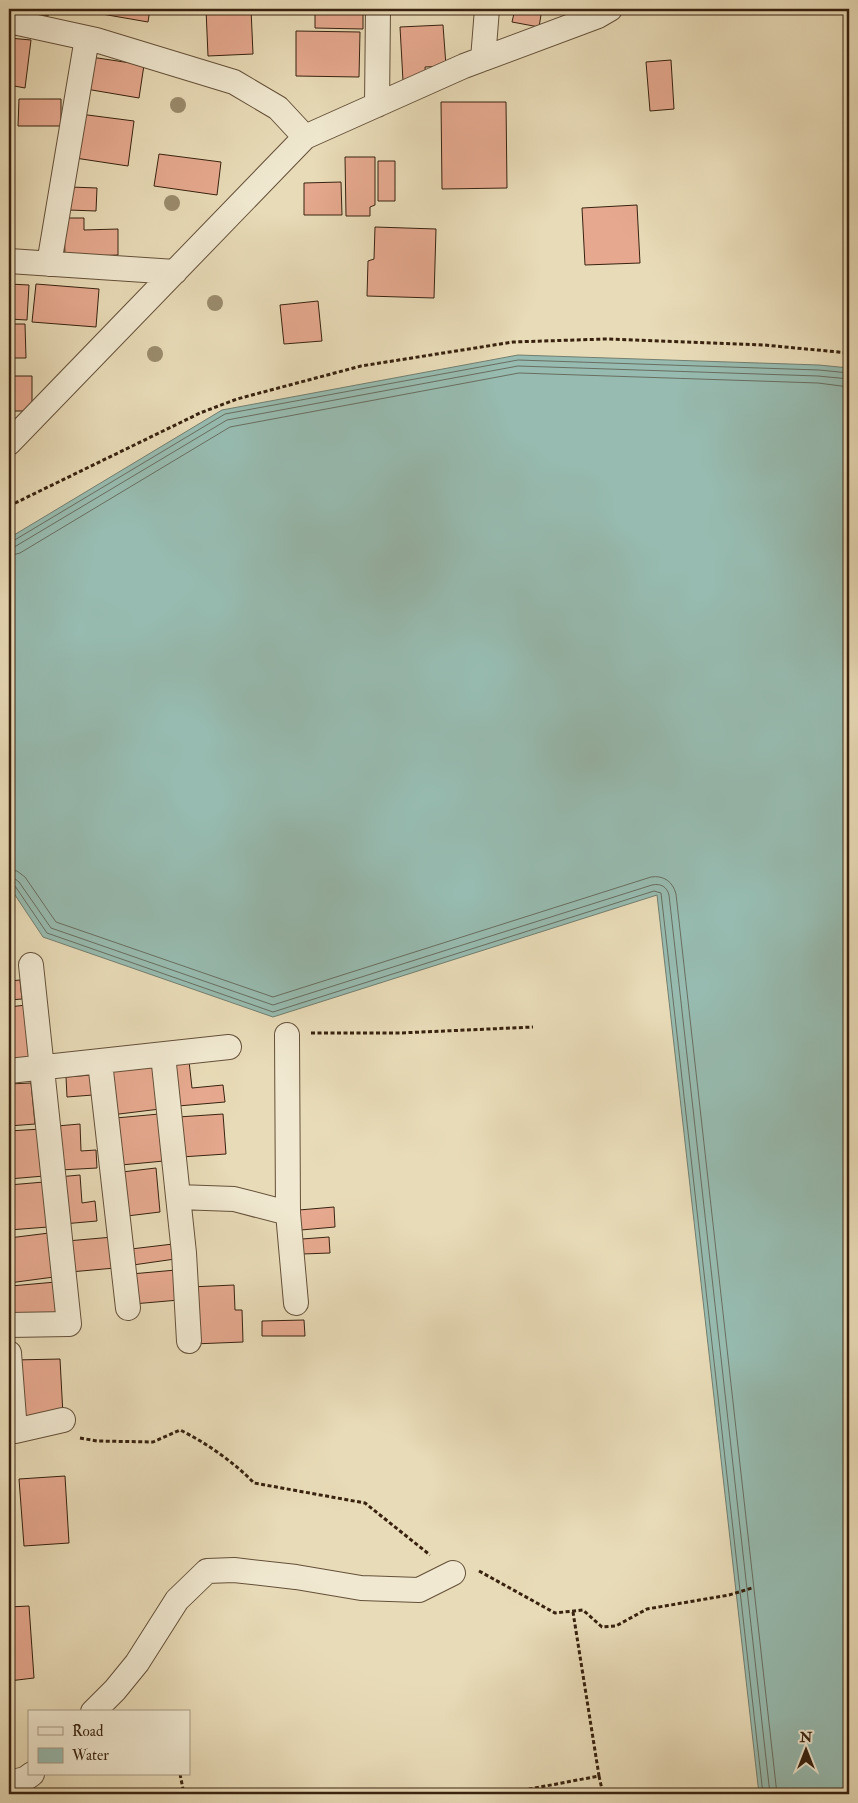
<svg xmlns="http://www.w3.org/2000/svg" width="858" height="1803" viewBox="0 0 858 1803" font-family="'IM FELL Double Pica',serif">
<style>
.water{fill:#97bbb0;stroke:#717e70}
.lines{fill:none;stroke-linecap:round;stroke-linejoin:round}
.shore{stroke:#686e60;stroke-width:1}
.building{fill:#e6a98f;stroke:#38220f}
.minor-casing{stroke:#645039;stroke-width:26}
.path{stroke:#38220f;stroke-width:3;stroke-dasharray:4 2.5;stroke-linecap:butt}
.minor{stroke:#f0e8d0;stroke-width:24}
.tree{fill:#9a8b6c}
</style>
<rect width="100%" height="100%" fill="#e8dbb7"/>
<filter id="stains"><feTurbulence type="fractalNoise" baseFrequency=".004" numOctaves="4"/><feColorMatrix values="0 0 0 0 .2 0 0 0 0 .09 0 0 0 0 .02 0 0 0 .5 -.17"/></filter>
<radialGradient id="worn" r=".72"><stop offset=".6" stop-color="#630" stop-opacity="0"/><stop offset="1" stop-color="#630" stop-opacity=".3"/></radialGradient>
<path class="water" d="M518,355L819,365L849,368V1794H759L657,895L273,1017L43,937L9,886V538L222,410Z"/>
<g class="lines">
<path class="shore" d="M9,542L13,541L225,414L518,360L819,370L849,373
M9,548L16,546L227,420L518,366L818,376L849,379
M9,556L20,553L230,427L519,373L818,383L849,387
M9,870L17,871L25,877L56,922L273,997L651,877C664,875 673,882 676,894L777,1794
M9,878H14L19,882L51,928L273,1005L652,885C661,883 667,887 669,895L770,1794
M9,884L15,886L47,933L273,1012L654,891L661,893L763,1794"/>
</g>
<path class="building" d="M9,9H49L48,16Z
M73,9H150L148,22Z
M206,9H251L253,54L208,56Z
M315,9H363V29L315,28Z
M515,9H542L539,27L512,22Z
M443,25L446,66L425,67L426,80L403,81L400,27Z
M296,31L360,32L359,77L296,76Z
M9,38L31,40L25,88L9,85Z
M91,57L144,65L139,98L86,89Z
M671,60L674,109L650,111L646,62Z
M19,99H61V126H18Z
M441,102H506L507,188L442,189Z
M80,114L134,121L128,166L75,158Z
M159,154L221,162L217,195L154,186Z
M345,157H375V205L370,207V216H346Z
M378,161H395V201H378Z
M341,182L342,215H304V183Z
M70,187L97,188L96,211L69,210Z
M637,205L640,263L585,265L582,208Z
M64,218H84V230L118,229V255L65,257Z
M375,227L436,229L434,298L367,296L368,261L374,259Z
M9,284L29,285L27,320L9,319Z
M36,284L99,289L96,327L32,322Z
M318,301L322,341L284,344L280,305Z
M9,324H25L26,358H9Z
M9,376H32V411H9Z
M20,980L22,999L9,1000V981Z
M26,1005L31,1062L9,1064V1007Z
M189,1061L192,1088L223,1085L225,1102L178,1106L173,1062Z
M155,1066L160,1109L111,1115L106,1072Z
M92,1075L93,1095L67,1097L66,1077Z
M31,1083L35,1124L9,1126V1084Z
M159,1114L164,1161L121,1165L116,1118Z
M223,1114L226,1154L181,1157L178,1117Z
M80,1124L81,1151L96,1150L97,1168L60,1170L57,1126Z
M41,1129L44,1176L9,1179V1131Z
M156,1168L160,1212L127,1216L122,1172Z
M80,1175L82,1203L95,1201L97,1221L63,1224L58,1177Z
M44,1182L48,1227L9,1230V1185Z
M334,1207L335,1227L301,1230L299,1210Z
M49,1233L54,1277L9,1283V1238Z
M113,1237L115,1268L70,1272L67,1241Z
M329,1237L330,1253L302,1254V1239Z
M173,1244L175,1259L133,1265L131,1249Z
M176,1270L179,1300L133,1304L131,1274Z
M56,1282L59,1312L13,1316L11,1286Z
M234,1285L235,1310H242L243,1342L193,1344L190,1287Z
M304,1320L305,1336H262V1321Z
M60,1359L63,1415L16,1417L14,1360Z
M65,1476L69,1543L24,1546L19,1479Z
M29,1606L34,1678L9,1681V1607Z"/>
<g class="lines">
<g class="minor-casing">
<path id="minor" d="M9,21L96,40L234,82L278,108L305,137
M483,59L487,9
M377,105L378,9
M9,261L175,272
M49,264L87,38
M9,443L305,137L464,66L598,16L610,9
M163,1055L184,1253L189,1341
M100,1062L128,1308
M9,1071L229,1047
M178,1197L234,1199L288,1213L287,1035
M288,1213L296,1303
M9,1325L69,1324L31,965
M9,1353L15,1431H9
M15,1431L63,1420
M93,1712L115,1690L137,1663L177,1600L207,1571L234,1570L296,1577L361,1588L419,1590L453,1573
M9,1783L25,1779L32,1774"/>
</g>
<path class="path" d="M9,506L200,413L237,399L361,366L513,342L606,339L764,345L849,353
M311,1033H400L533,1027
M80,1438L97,1441L153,1442L180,1430C205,1442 235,1463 254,1483L365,1503L430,1555
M479,1571L555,1613L583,1610L602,1627L616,1626L647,1609L729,1595L752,1588
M180,1774L184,1794
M599,1776L603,1794
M503,1794L599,1776L573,1612"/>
<use href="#minor" class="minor"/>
</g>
<g class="tree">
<circle cx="178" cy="105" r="8"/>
<circle cx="172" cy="203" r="8"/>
<circle cx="215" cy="303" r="8"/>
<circle cx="155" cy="354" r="8"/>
</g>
<rect width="858" height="1803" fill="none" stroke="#e8dbb7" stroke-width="30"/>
<rect x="10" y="10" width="838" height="1783" fill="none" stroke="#38220f" stroke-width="2.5"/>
<rect x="15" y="15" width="828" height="1773" fill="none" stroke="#38220f"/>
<rect x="28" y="1710" width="162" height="65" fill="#f0e8d0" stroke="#a69983"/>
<rect x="38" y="1727" width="25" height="8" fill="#f0e8d0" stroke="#a69983"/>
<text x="72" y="1736" font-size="15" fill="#38220f">Road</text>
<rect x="38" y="1748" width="25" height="15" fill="#97bbb0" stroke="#a69983"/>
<text x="72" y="1760" font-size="15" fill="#38220f">Water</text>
<g transform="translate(806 1750)" stroke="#f0e8d0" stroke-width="4" paint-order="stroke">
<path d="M0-4L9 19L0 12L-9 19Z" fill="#38220f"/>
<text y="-8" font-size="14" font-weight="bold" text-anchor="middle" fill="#38220f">N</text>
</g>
<rect width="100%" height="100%" filter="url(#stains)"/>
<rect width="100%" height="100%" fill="url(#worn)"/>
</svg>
